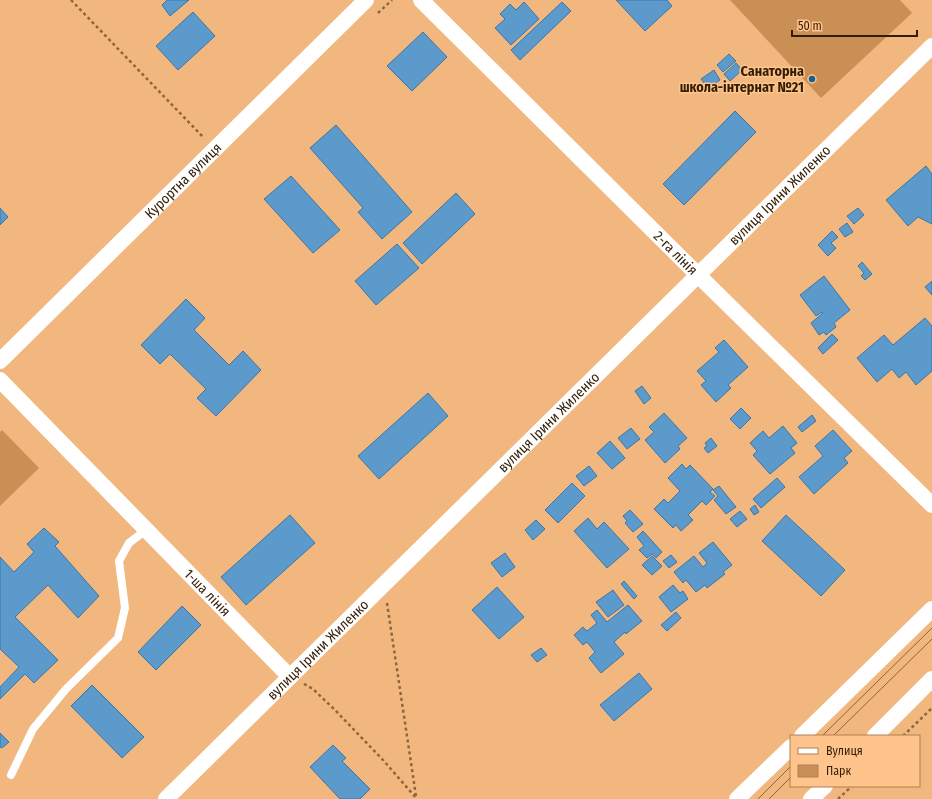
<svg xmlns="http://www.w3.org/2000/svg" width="932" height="799" viewBox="0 0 932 799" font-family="'Fira Sans Condensed',sans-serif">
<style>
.green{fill:#ca8f54}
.building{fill:#5c9acc;stroke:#3a77a8}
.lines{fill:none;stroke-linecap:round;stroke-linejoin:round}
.path{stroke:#8d663f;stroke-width:2.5;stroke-dasharray:3 3;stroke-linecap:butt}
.service{stroke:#fff;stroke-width:8}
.minor{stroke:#fff;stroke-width:16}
.tram{stroke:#8c653e;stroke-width:1}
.poi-dot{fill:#176295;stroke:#ffc48b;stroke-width:1.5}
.labels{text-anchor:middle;stroke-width:3;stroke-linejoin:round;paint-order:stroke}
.poi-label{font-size:14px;font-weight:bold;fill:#331d05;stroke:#ffc48b;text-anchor:end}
.street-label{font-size:14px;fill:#331d05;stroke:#ffc48b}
</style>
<rect width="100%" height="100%" fill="#f1b77f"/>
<path class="green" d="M730,0H900L912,13L821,98Z
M2,430L39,468L0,506V432Z"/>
<path class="building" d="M167,0H189L170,16L162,5Z
M616,0H667L672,6L645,31Z
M524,2L539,19L511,45L495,28L505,19L500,14L510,4L516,10Z
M562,2L571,11L520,60L511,50Z
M193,12L215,36L178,70L156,46Z
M423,32L447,57L412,91L387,66Z
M729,54L736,61L723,72L717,65Z
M736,63L742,70L730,81L724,74Z
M714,70L720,80L708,88L701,79Z
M735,111L756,132L684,205L663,184Z
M336,125L412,212L382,239L358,212L363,208L310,148Z
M926,166L932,174V224L918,217L908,226L886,200Z
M291,176L340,230L313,253L264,199Z
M456,193L475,214L422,264L403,243Z
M0,208L8,217L0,225Z
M858,208L864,215L854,224L847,216Z
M847,223L853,232L845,237L839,229Z
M832,231L838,237L831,243L836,248L828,256L818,245Z
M397,244L419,268L376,305L355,281Z
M862,262L872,274L865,280L861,276L864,273L858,266Z
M824,276L850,310L834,323L836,327L826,335L824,332L819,335L811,323L823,313L822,312L816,316L800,295Z
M932,281V295L925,287Z
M186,299L205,318L194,330L229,365L243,351L261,370L216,416L197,398L206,389L170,354L160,364L141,345Z
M925,318L932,326V371L916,385L906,372L899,378L892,369L877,382L857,358L884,335L893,345Z
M832,334L838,340L823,354L818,348Z
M724,340L748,367L728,385L731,388L716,402L701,385L706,381L697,371L719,352L715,348Z
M642,386L651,398L644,404L635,391Z
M428,393L448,416L379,479L358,456Z
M741,408L751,418L740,429L730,419Z
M664,413L687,438L678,446L680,449L665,463L645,440L654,432L649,427Z
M812,415L816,421L802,432L798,427Z
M783,426L797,443L791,448L795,453L770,474L753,455L757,451L750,443L763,431L769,438Z
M631,428L640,439L627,449L618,438Z
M833,430L852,451L844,458L848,463L814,494L799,477L823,456L815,446Z
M711,438L717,446L708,453L704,448L707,446L705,443Z
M610,441L625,458L612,469L597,453Z
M682,464L686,469L690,465L713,489L710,492L715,496L706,505L702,501L688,515L693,520L681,531L676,525L673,528L654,509L664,499L668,503L680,491L668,478Z
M589,466L597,476L584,486L576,476Z
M777,478L785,487L761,508L753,499Z
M572,483L585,496L558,523L545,510Z
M719,486L736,507L726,514L714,500L718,496L713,490Z
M755,505L759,512L754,515L750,509Z
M630,510L643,524L633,532L625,523L627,521L623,516Z
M740,511L747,519L737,527L730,519Z
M290,515L315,543L246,605L221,577Z
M786,515L845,570L821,596L762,541Z
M588,518L597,529L604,522L629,549L607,568L574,531Z
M536,520L545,529L533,540L525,530Z
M44,528L59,542L55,546L99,596L78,618L48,585L15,617L58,660L34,683L25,674L0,699V687L19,667L0,649V557L14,572L34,552L27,544Z
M643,531L662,552L656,558L652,554L647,558L639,550L644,546L637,537Z
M713,542L732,565L723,572L725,574L707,588L705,585L696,592L686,580L683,583L674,572L694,556L703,567L707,563L699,553Z
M505,553L515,567L502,577L491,563Z
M671,555L677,562L669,568L663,561Z
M652,556L662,566L652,575L642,565Z
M624,581L637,596L634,599L621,584Z
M673,585L680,593L683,591L688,599L671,612L659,597Z
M497,587L524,617L499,639L472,610Z
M613,590L624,605L608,617L596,602Z
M628,605L642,621L626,634L625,632L614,642L624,654L601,673L589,658L595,652L587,642L583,645L574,635L583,627L587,631L597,623L591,615L597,610L607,622Z
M182,606L201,625L156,670L138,652Z
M676,612L681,618L667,631L661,625Z
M541,648L547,655L537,662L531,655Z
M639,673L652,689L614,721L600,705Z
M92,685L144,737L122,758L71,706Z
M0,733L9,742L2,748L0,747Z
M333,745L346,758L342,761L370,789L360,799H340L310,767Z"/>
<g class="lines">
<path class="path" d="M71,0L204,138
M378,13L392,0
M387,603L416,796
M304,684L313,689L335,710L383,760L417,799
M903,736L932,708
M838,799L852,786"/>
<path class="service" d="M11,775L33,729L66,689L118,638L125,608L119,561L129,543L146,530"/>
<g class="minor">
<path id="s1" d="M421,0L698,275L932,505"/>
<path id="s2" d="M0,361L366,0"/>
<path id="s3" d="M0,380L290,677"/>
<path d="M802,736L932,609"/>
<path d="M875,736L932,679"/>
<path id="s4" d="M166,799L698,275L932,46"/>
<path d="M737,799L791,747"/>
<path d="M811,799L825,786"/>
</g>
<path class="tram" d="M822,736L932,628
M833,736L932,639
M758,799L791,766
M769,799L791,777"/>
</g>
<circle class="poi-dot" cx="812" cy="79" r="4"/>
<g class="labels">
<g class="poi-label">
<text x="804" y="76">Санаторна<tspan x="804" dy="16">школа-інтернат №21</tspan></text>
</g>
<g class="street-label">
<text dy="5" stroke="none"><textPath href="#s2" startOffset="257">Курортна вулиця</textPath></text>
<text dy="5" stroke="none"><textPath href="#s4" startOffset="861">вулиця Ірини Жиленко</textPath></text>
<text dy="5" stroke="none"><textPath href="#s1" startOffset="359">2-га лінія</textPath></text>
<text dy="5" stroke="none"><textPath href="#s4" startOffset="537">вулиця Ірини Жиленко</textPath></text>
<text dy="5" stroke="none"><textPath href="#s3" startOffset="297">1-ша лінія</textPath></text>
<text dy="5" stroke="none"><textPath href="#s4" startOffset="213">вулиця Ірини Жиленко</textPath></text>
</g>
</g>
<rect x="790" y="735" width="130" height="52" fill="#ffc48b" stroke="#ad8155"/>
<rect x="798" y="748" width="20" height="6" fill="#ffffff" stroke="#ad8155"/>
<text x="826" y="755" font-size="12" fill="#331d05">Вулиця</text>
<rect x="798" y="765" width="20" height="12" fill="#ca8f54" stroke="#ad8155"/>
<text x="826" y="775" font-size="12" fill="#331d05">Парк</text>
<path d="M792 30v6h125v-6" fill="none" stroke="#331d05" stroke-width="2"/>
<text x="798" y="30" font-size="12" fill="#331d05" stroke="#ffc48b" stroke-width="3" paint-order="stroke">50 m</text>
</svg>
